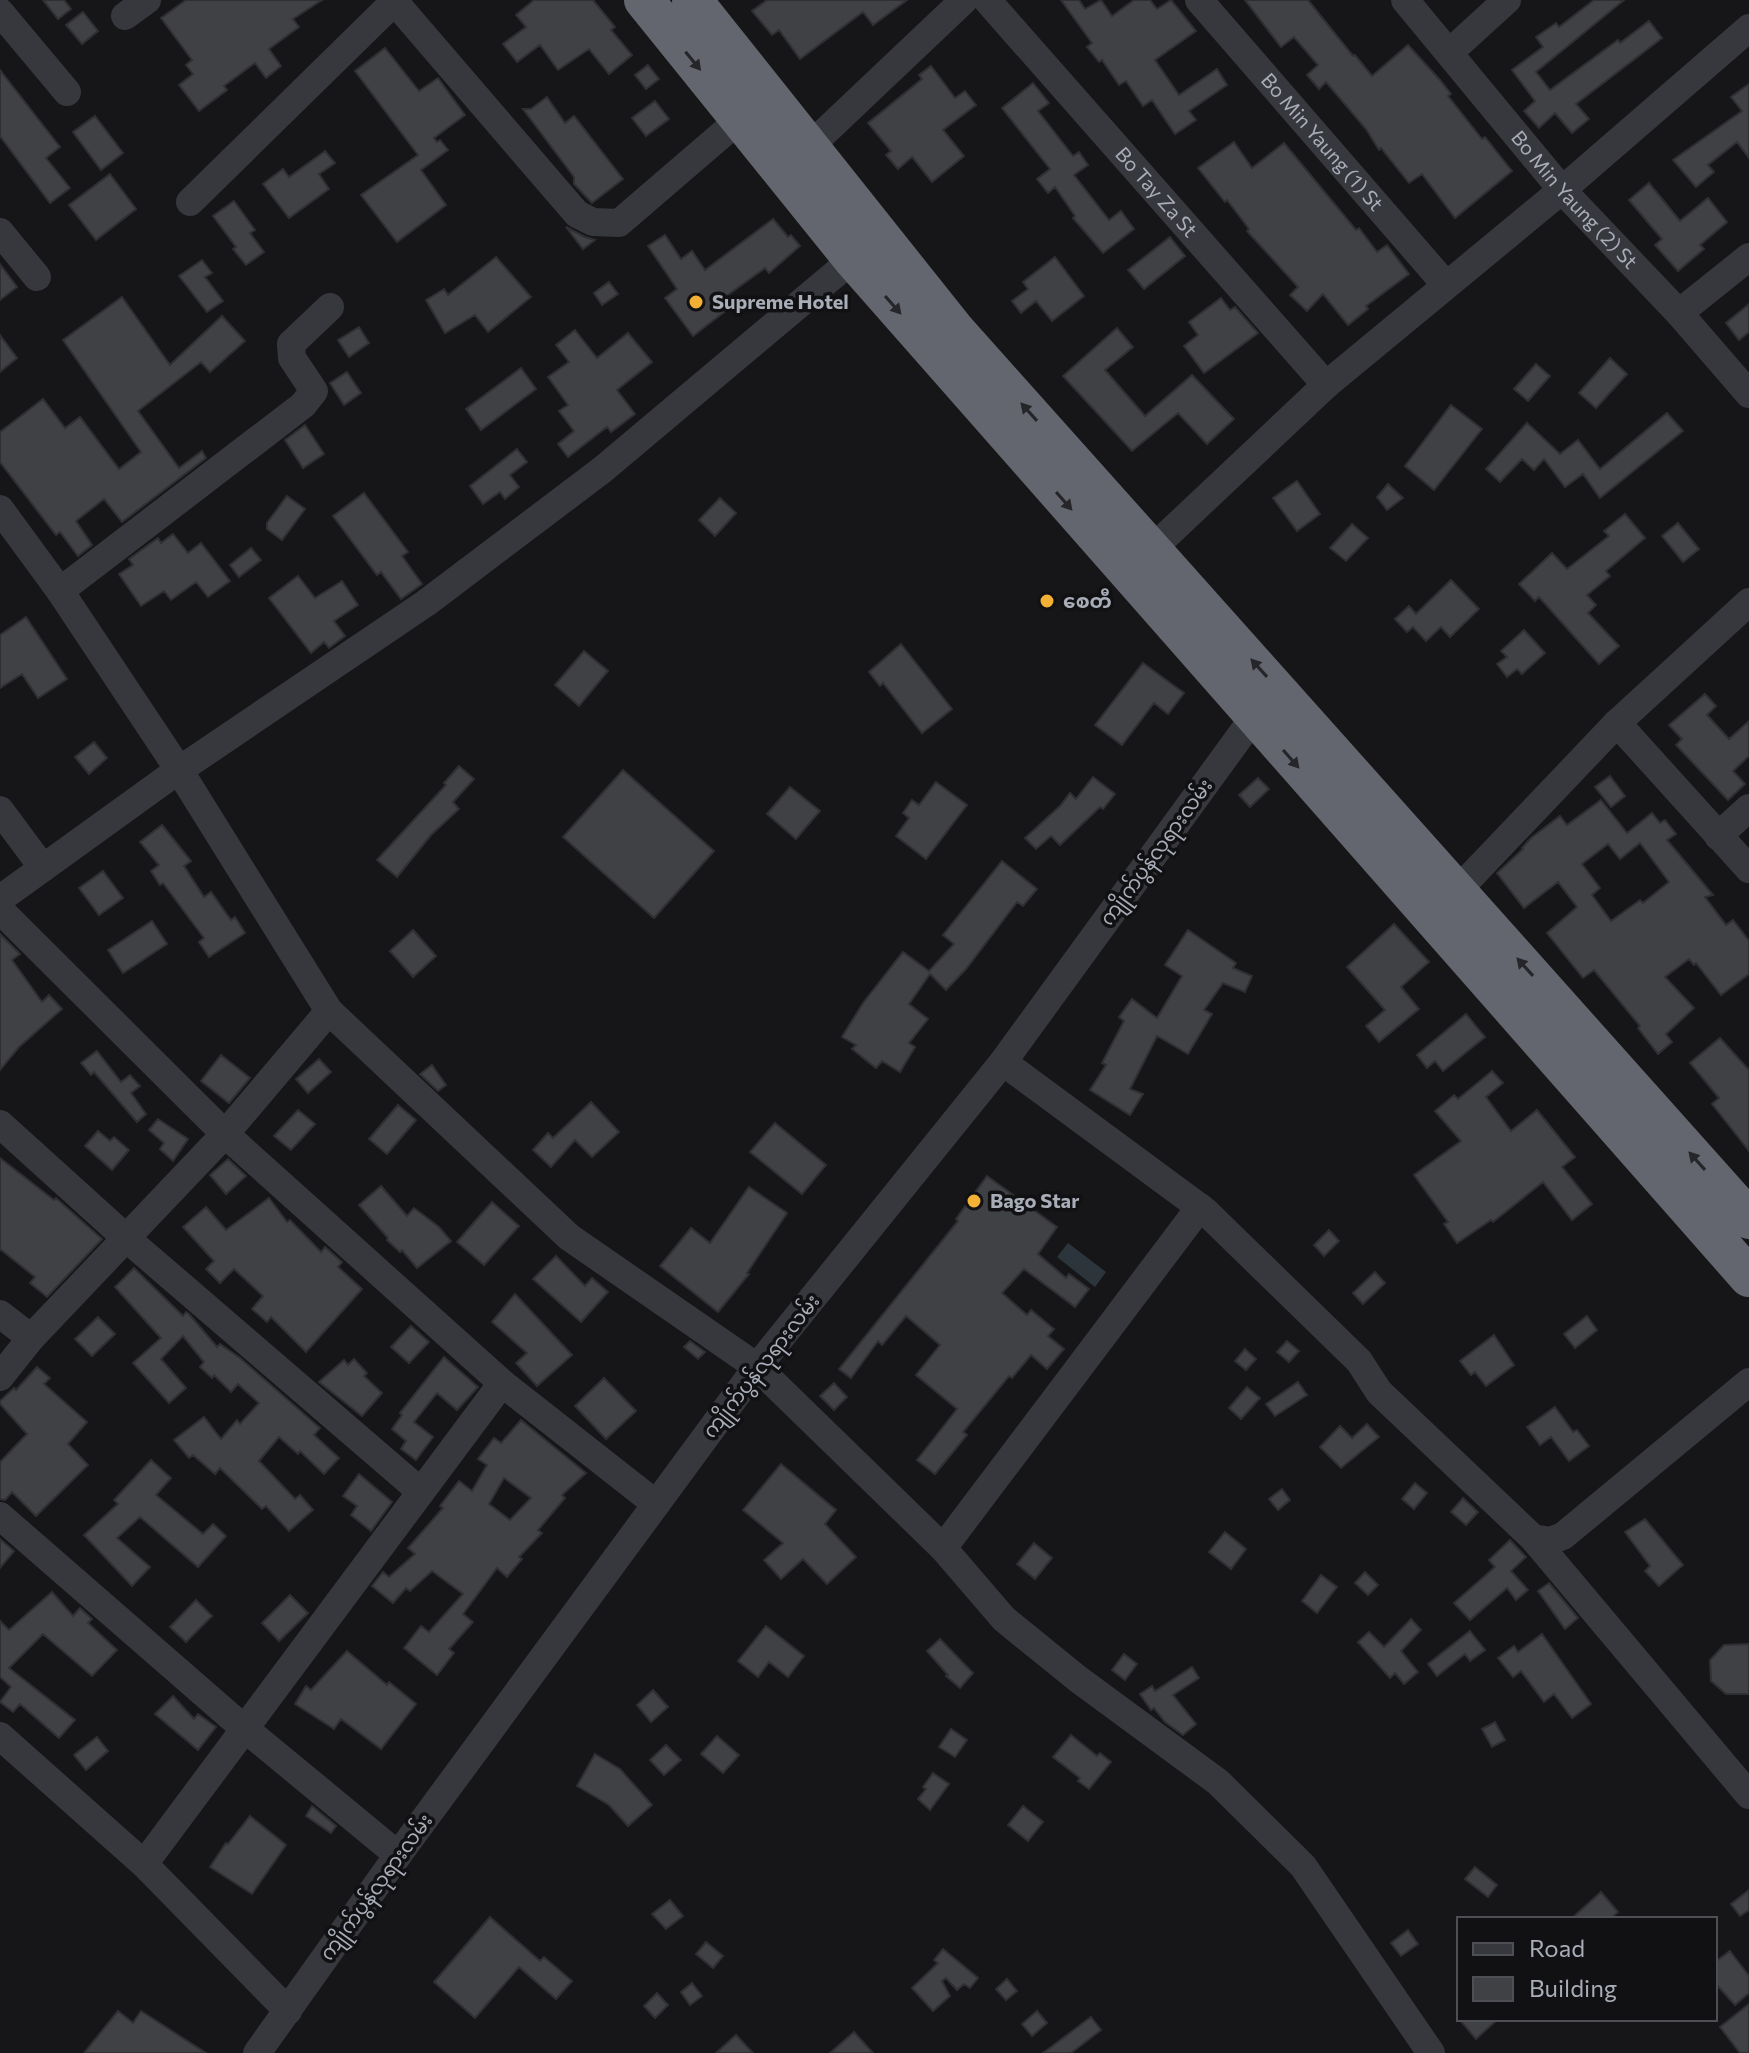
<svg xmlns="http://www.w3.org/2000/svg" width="1749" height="2053" viewBox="0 0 1749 2053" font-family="Commissioner,'Noto Sans Myanmar',sans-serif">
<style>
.water{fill:#2c353c}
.building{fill:#404145;stroke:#303034;stroke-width:2;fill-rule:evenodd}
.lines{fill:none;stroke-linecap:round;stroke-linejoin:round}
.minor{stroke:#37383d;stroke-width:28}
.highway{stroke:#63666e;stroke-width:40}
.oneway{fill:#26262a}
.poi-dot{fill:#f2b134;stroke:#111113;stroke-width:3}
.labels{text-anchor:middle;stroke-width:7;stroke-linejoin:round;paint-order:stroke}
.street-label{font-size:20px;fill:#a8adb8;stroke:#111113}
.poi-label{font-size:20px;font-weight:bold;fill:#a8adb8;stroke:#111113;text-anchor:start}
</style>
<rect width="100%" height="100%" fill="#161618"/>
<path class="water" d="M1068,1243L1106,1272L1095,1287L1057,1257Z"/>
<path class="building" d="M43,0H64L71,9L58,19Z
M186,0H322L293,19L299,27L269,49L281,66L266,78L255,63L224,86L227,90L199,111L179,85L193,74L186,65L192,60L161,18Z
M534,0H593L615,27L611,30L632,55L609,74L589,49L558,70L540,45L517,62L503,44L526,27L516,15Z
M767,0H907L873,25L863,12L800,59L779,30L772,35L752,11Z
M1061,0H1079L1085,9L1101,0L1112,16L1134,0H1150L1157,9L1171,0L1196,31L1155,60L1179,95L1217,69L1227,85L1189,111L1196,120L1175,134L1152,100L1143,106L1126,81L1119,85L1102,60L1099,62L1087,47L1092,43Z
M1245,0H1308L1353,56L1355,55L1372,76L1408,45L1440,80L1451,94L1448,96L1482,139L1485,137L1512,171L1455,218L1422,174L1409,183L1381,148L1379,150L1366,129L1326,82L1319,89L1307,75L1318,65L1294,37L1281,47Z
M1594,0H1624L1536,72L1550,90L1618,40L1620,43L1649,21L1662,38L1576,104L1589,119L1572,133L1555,113L1539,128L1524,111L1535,101L1512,70L1543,47L1536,37L1556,23L1559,27Z
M83,12L98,31L82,44L66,25Z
M385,48L419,91L438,78L465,115L434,138L437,142L440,140L448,150L421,170L446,205L397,242L361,195L418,155L355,71Z
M648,65L659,79L646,89L635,75Z
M931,66L955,98L965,91L976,105L943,130L964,156L932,182L912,157L898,169L886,155L891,151L868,123L922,79L919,75Z
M0,70L60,147L46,158L70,188L50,203L0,136Z
M1033,83L1049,103L1038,111L1073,156L1079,152L1088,165L1074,175L1109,220L1121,211L1134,229L1103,253L1073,218L1075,216L1055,187L1048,193L1037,179L1050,169L1002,108Z
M1749,84V158L1737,142L1708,165L1714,172L1696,187L1673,160L1742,111L1731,97Z
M547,97L565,123L574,116L623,179L592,203L574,184V177L523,109H531Z
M655,101L669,119L646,136L632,118Z
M95,116L123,153L101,170L73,132Z
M1234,142L1252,168L1284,143L1356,230L1359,228L1377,252L1387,245L1409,274L1366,306L1368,309L1348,325L1323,294L1307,311L1290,295L1298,287L1247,231L1249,229L1227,200L1225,202L1198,168Z
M325,151L335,163L319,174L329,189L289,218L263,184L283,169L289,177Z
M110,174L136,209L96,240L69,205Z
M1649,183L1680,221L1708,198L1727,222L1700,245L1704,249L1678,271L1655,245L1662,239L1629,200Z
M234,201L255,230L250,233L264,252L246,265L233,249L236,247L213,216Z
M773,219L788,237L791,235L800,246L769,273L765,268L721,300L728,309L693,336L665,298L677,289L648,246L665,235L681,259L692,251L705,270Z
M566,227L585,237L595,240L583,249Z
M1170,237L1185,256L1144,289L1128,270Z
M496,257L531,297L488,332L475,315L445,333L426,300L444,289L448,295Z
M1055,257L1084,296L1052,321L1036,301L1021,313L1012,301L1028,289L1023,282Z
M202,260L212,273L205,277L223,301L207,312L179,276Z
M0,264L17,287L0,300Z
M609,282L618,294L602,305L594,293Z
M122,297L170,365L222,316L245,341L210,372L201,362L138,411L179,468L202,451L206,458L122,522L104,499L76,521L92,545L78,556L60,532L56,535L0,462V432L43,399L65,428L80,417L119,469L141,452L63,340Z
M1221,298L1230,310L1235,307L1258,333L1204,373L1184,346L1198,335L1189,322Z
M1749,304V332L1739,340L1726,323Z
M359,327L369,343L349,357L338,340Z
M1117,328L1133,347L1105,370L1145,416L1192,375L1234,419L1207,444L1178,413L1132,451L1063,376Z
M575,330L597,358L628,333L652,362L617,390L635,414L611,432L607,427L568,457L558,444L574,431L559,411L568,405L548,377L569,362L556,345Z
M0,335L17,358L0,372Z
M1610,358L1627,374L1596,408L1579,393Z
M1536,364L1550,376L1528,401L1514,389Z
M521,368L536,389L481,430L466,409Z
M347,372L361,393L344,405L330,383Z
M1451,405L1482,429L1434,490L1405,466Z
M1667,413L1683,431L1600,498L1583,474L1565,487L1544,459L1534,470L1522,459L1500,482L1486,469L1527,423L1560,454L1578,440L1600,469Z
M305,425L324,454L303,468L285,440Z
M517,449L527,462L510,475L519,487L505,499L500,492L483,504L470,486Z
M1297,481L1320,514L1297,531L1273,498Z
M1388,484L1403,498L1387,510L1377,497Z
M364,493L408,552L402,556L422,584L401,599L381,572L377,575L333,516Z
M287,496L305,509L282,540L267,529V523Z
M720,498L736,513L715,536L699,520Z
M1625,514L1645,538L1606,571L1610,576L1587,595L1596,605L1588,613L1619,646L1599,664L1539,597L1535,601L1519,584L1552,553L1567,569L1609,536L1604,531Z
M1678,523L1699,549L1683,562L1662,536Z
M1352,524L1368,538L1346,561L1330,548Z
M173,534L188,553L201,543L230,581L208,597L196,582L171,600L164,591L141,606L119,574L133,565L129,559L158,538L161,543Z
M251,548L261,560L239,577L230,565Z
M298,576L315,598L342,581L358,605L334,621L345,636L329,648L324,642L311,653L269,598Z
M1451,580L1479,609L1450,637L1441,627L1426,641L1413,627L1407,632L1395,619L1409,606L1416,614Z
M26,617L67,679L38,698L22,674L0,688V635Z
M1524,630L1545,653L1522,674L1517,669L1507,677L1497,664L1507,657L1501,651Z
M901,644L952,709L922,733L883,683L880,686L869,672Z
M584,651L608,671L579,706L555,685Z
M1143,663L1184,693L1168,714L1154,703L1122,745L1095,725Z
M1705,694L1716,706L1707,715L1729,739L1749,721V756L1733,771L1745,784L1728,800L1676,745L1682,739L1669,725Z
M94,742L107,758L89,774L75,757Z
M459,766L474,779L453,802L459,809L431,835L397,877L377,860L446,785L444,783Z
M623,770L714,851L654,918L563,837Z
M1610,776L1625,796L1611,807L1595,787Z
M1093,777L1115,794L1103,809L1100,807L1060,845L1051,836L1036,849L1025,838L1060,806L1070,793L1076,799Z
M1258,778L1269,789L1250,807L1239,795Z
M936,782L967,805L926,859L896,836L909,818L903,813L912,800L919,805Z
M790,787L820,811L796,839L767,814Z
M1601,800L1627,833L1652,813L1660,823L1665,820L1676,834L1667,840L1713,895L1705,897L1726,925L1733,920L1749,941V974L1721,995L1696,963L1694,965L1689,959L1665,977L1694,1008L1666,1034L1672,1042L1658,1054L1638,1028L1640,1026L1594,970L1583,978L1547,933L1577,907L1558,882L1524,908L1497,873L1523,849L1522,848L1531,838L1560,816L1567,825ZM1640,843L1669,882L1643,903L1640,900L1611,921L1592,895L1600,888L1582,864L1608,844L1620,859Z
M162,825L191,861L184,866L204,897L211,892L231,920L235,917L245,933L209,957L199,942L204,938L163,883L160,885L151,871L159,865L140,842Z
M1002,861L1037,889L1023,906L1017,902L966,969L946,990L930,974L909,1004L928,1019L909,1043L915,1047L900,1072L882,1061L876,1068L852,1049L856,1045L842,1037L863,1003L903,952L929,971L954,944L943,935Z
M103,871L123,898L99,915L79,888Z
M152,921L167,944L123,973L108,950Z
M1394,924L1429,962L1401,987L1419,1009L1379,1042L1366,1026L1385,1010L1347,967Z
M413,930L436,956L413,977L390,951Z
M1188,930L1236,963L1233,968L1252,976L1245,992L1223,983L1204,1010L1212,1014L1188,1054L1157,1036L1130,1089L1143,1094L1130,1115L1090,1090L1106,1065L1102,1063L1124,1021L1119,1017L1132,999L1157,1018L1182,976L1165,965Z
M0,934L20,954L12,960L42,1002L49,995L62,1009L19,1047L0,1070Z
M1466,1014L1485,1037L1443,1071L1435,1061L1427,1068L1417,1055Z
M1720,1038L1749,1070V1151L1712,1104L1719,1098L1690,1063Z
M97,1051L121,1082L130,1075L140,1086L131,1093L146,1114L137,1122L94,1072L91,1075L81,1063Z
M221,1055L250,1078L229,1103L201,1081Z
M319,1059L331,1072L308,1093L296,1079Z
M432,1065L446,1085L438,1091L420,1074Z
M1492,1071L1503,1083L1486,1097L1511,1131L1537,1110L1575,1157L1562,1167L1592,1204L1572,1220L1543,1182L1493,1222L1491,1220L1457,1243L1444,1224L1448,1222L1414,1175L1461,1141L1435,1111L1454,1095L1458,1099Z
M591,1102L619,1132L592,1157L575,1140L551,1167L533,1150L548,1133L553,1138Z
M398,1105L416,1120L387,1154L369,1139Z
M298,1110L315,1124L291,1150L274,1136Z
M158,1119L188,1139L173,1161L160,1149L164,1143L149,1130Z
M775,1123L826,1165L802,1194L750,1152Z
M98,1131L110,1141L114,1137L129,1150L112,1170L85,1146Z
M0,1158L54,1200L56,1198L102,1239L47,1297L30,1283L35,1277L0,1249Z
M228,1159L246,1176L226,1194L210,1175Z
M987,1176L1057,1227L1038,1254L1066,1278L1069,1274L1089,1289L1075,1307L1024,1269L1002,1293L1027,1315L1031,1310L1054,1329L1048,1336L1064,1349L1047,1369L1031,1355L1012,1378L1009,1376L963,1432L967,1435L935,1474L917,1460L957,1409L916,1375L940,1345L906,1316L882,1345L878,1341L851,1378L839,1369L958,1221L956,1219Z
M381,1186L407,1216L414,1208L439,1227L451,1241L417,1268L402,1250L400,1252L387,1240L388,1238L359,1205Z
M749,1187L787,1213L747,1273L749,1274L718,1312L660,1266L691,1228L710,1243Z
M269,1198L287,1222L290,1220L321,1252L325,1247L342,1262L338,1267L362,1289L306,1352L271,1317L267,1322L252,1309L263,1296L234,1269L220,1283L206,1269L214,1261L183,1227L206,1207L226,1230Z
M492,1202L519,1226L484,1265L457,1242Z
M1329,1230L1339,1241L1324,1256L1314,1245Z
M556,1256L585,1286L592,1278L608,1292L581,1322L533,1279Z
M134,1268L183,1316L186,1312L189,1314L217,1347L220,1344L240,1358L320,1428L314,1435L339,1458L324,1474L300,1451L298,1454L279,1437L259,1461L295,1499L300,1495L313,1510L289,1531L266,1506L262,1509L220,1468L215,1474L193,1455L189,1458L174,1440L204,1417L221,1439L237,1420L240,1424L259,1403L238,1384L231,1392L214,1375L212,1378L200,1367L204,1362L183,1336L161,1359L186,1388L169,1403L133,1363L161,1338L115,1287Z
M1375,1272L1385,1283L1363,1304L1353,1293Z
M515,1294L572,1355L537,1386L516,1363L527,1353L492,1322Z
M1587,1316L1597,1330L1575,1348L1564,1334Z
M98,1317L115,1334L92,1356L75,1339Z
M411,1326L429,1342L409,1363L391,1347Z
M1494,1335L1514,1365L1486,1386L1475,1372L1471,1375L1460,1361Z
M690,1341L705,1352L698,1359L684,1347Z
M1287,1341L1299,1351L1289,1362L1277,1352Z
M1245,1349L1256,1359L1246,1370L1235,1361Z
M444,1357L478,1387L457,1410L437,1393L414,1422L433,1437L416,1460L401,1449L406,1441L392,1429L402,1415L400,1413Z
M354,1359L367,1373L364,1376L382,1393L362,1416L319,1382L344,1360L348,1365Z
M37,1367L50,1378L44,1384L87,1422L68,1444L88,1465L36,1516L12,1492L5,1500L0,1499V1462L27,1434L0,1404V1401L14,1388L16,1390Z
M604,1378L636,1411L606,1439L575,1406Z
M1298,1382L1307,1395L1275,1416L1266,1404Z
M834,1383L847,1397L834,1410L820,1396Z
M1247,1387L1260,1398L1241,1419L1229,1408Z
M1555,1407L1573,1432L1577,1430L1589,1446L1569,1461L1551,1437L1540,1445L1527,1427Z
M521,1420L586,1473L562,1495L565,1498L538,1530L542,1533L519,1557L522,1559L507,1577L497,1568L463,1614L473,1622L449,1649L454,1653L437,1675L404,1648L421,1626L429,1632L463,1594L432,1571L410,1591L406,1588L393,1603L372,1586L383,1572L389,1577L415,1554L408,1548L443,1508L440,1506L459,1481L472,1491L487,1465L478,1459L494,1438L501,1443ZM504,1478L531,1498L510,1520L489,1504Z
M1367,1424L1379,1437L1341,1468L1320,1447L1340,1426L1352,1438Z
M151,1460L171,1478L156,1495L203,1534L213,1524L226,1536L198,1567L140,1517L117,1538L150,1567L132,1586L84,1535L118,1504L114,1500Z
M781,1464L836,1510L825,1524L856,1557L827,1584L803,1559L781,1579L764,1560L783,1543L743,1510Z
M359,1474L392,1502L371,1531L351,1515L357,1506L343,1496Z
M1415,1483L1427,1493L1414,1509L1402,1499Z
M1282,1489L1290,1500L1278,1510L1269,1499Z
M1463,1498L1478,1512L1466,1525L1451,1512Z
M1645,1519L1683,1565L1659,1586L1645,1571L1650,1566L1625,1532Z
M1225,1532L1246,1549L1231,1569L1209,1552Z
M0,1539L14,1551L0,1568Z
M1510,1540L1526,1557L1511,1571L1528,1590L1516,1600L1507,1588L1470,1620L1454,1603L1495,1567L1489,1560Z
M1034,1543L1052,1558L1035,1579L1017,1564Z
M1365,1572L1378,1585L1368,1595L1355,1583Z
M1321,1575L1337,1587L1317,1613L1302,1601Z
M1549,1583L1578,1618L1565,1629L1538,1591Z
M52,1592L73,1616L80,1608L92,1619L88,1623L117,1650L92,1676L43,1634L9,1668L75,1720L59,1738L20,1704L13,1712L0,1702L11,1687L0,1677V1621L9,1630Z
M290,1595L308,1613L279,1641L262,1623Z
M196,1600L212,1616L186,1642L170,1627Z
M1411,1619L1421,1630L1401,1651L1418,1672L1404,1684L1395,1673L1390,1678L1358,1642L1369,1632L1384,1647Z
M766,1626L804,1656L788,1677L769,1662L758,1677L738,1661Z
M1470,1631L1485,1650L1470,1661L1465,1654L1437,1676L1428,1664Z
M1542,1634L1591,1704L1572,1718L1554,1694L1544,1702L1521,1671L1513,1677L1498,1658L1514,1646L1518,1652Z
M940,1639L973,1673L960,1688L946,1676L948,1675L927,1651Z
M1749,1644V1694H1726L1711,1681L1710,1660L1724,1645Z
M347,1651L387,1685L389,1682L416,1704L381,1749L341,1719L334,1729L295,1704L306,1686L311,1690Z
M1124,1654L1137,1664L1125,1680L1112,1670Z
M1192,1667L1199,1678L1173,1695L1196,1724L1183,1735L1165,1722L1154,1708L1151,1710L1140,1694L1152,1686L1155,1691Z
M653,1690L668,1707L651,1722L637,1705Z
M173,1696L194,1719L198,1714L216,1727L198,1750L155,1714Z
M1495,1722L1505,1740L1492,1747L1482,1729Z
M951,1729L967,1740L955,1757L939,1747Z
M1071,1735L1097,1756L1100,1753L1111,1762L1089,1789L1078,1781L1080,1778L1053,1757Z
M717,1736L739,1755L723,1773L701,1754Z
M97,1737L108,1751L86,1770L74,1755Z
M666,1745L681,1760L664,1775L650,1760Z
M595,1754L620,1769L652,1805L628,1826L609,1805L577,1786Z
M933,1773L949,1784L930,1810L918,1799L926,1789L923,1787Z
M312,1806L336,1826L331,1833L306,1816Z
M1023,1806L1043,1822L1028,1841L1008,1825Z
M250,1816L286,1845L252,1894L210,1867L226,1843L228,1844Z
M1475,1867L1497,1885L1488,1897L1465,1879Z
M1749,1890V1910L1740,1916L1731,1904Z
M1601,1892L1618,1912L1610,1919H1571Z
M670,1900L683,1916L666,1929L652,1914Z
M490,1917L540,1961L544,1957L572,1981L556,1999L519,1967L475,2018L434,1982Z
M1408,1930L1418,1944L1401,1956L1391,1943Z
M706,1942L723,1956L713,1968L696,1954Z
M943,1949L978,1978L970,1988L964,1984L957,1990L946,1978L942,1981L950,1996L933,2011L912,1988L938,1963L934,1960Z
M1730,1951L1749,1976V1993L1735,2005L1715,1983V1962Z
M1007,1979L1017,1991L1006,2000L996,1989Z
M692,1983L702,1996L690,2005L681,1992Z
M657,1993L668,2005L655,2018L644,2006Z
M1749,2004V2053H1740L1720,2027Z
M118,2011L133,2023L141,2011L206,2053H84Z
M1037,2011L1047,2023L1032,2036L1022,2024Z
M1091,2017L1101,2030L1071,2053H1043Z
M1459,2019H1498L1476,2039Z
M854,2032L873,2053H830Z
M736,2035L753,2053H716Z"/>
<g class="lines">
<g class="minor">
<path id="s1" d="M987,0L1326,385"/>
<path id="s2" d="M1199,0L1446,285"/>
<path id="s3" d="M1405,0L1562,190L1679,313L1749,394"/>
<path d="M394,1L577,214L593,222L619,223L740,119"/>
<path d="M0,12L67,92"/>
<path d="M125,16L147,0"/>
<path d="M1450,52L1507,0"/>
<path d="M809,147L964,0"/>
<path d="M190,202L396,0"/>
<path d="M0,232L37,277"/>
<path d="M1679,313L1749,257"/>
<path d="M0,509L60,591L179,770L329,1011L569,1237L757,1367L943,1548L1004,1619L1078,1679L1218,1782L1303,1866L1431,2053"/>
<path d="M1152,549L1326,385L1562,190L1749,28"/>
<path d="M60,591L303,405L314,391L292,358L291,344L330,307"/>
<path d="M1617,723L1749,869"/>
<path d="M0,810L43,868"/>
<path d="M1718,836L1749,808"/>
<path d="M1457,891L1617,723L1749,602"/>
<path d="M0,899L169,777L426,603L602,470L853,259"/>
<path d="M0,910L225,1134L502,1383L656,1504"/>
<path d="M1003,1062L1205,1211L1359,1361L1379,1392L1533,1538L1550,1541L1563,1536L1749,1382"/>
<path d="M0,1124L126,1238L420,1491"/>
<path d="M0,1314L31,1338"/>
<path d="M0,1377L31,1338L225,1134L329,1011"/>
<path d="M0,1516L232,1718L398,1855"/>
<path d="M1533,1538L1749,1795"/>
<path d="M943,1548L1200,1207"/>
<path d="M0,1736L144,1864L288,2011"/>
<path d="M144,1864L502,1383"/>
<path d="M257,2053L398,1855L757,1367L1003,1062L1254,717L1270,710"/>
</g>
<path class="highway" d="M644,0L853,259L1749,1277
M692,0L954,329L1749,1219"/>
</g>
<defs><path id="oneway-solid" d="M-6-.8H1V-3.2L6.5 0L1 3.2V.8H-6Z" transform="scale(2)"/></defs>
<g class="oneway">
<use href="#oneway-solid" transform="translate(693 61) rotate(51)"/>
<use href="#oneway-solid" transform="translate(893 305) rotate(49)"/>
<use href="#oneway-solid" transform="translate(1029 412) rotate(-132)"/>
<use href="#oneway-solid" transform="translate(1064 501) rotate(49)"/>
<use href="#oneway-solid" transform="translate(1259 668) rotate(-132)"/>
<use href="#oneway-solid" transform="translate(1291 759) rotate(49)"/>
<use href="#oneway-solid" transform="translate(1525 967) rotate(-132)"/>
<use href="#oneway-solid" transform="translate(1697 1161) rotate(-132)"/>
</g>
<g class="poi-dot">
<circle cx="696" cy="302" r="8"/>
<circle cx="1047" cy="601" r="8"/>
<circle cx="974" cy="1201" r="8"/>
</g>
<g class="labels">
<g class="street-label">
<text dy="7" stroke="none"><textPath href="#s2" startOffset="188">Bo Min Yaung (1) St</textPath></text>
<text dy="7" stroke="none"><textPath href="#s1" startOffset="256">Bo Tay Za St</textPath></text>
<text dy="7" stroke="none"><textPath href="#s3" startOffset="262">Bo Min Yaung (2) St</textPath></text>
<text transform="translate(1156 852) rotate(-54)" y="7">ကျိုက်ပွန်လုရားလမ်း</text>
<text transform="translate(761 1366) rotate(-52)" y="7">ကျိုက်ပွန်လုရားလမ်း</text>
<text transform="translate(376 1887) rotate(-54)" y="7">ကျိုက်ပွန်လုရားလမ်း</text>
</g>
<g class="poi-label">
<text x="712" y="309">Supreme Hotel</text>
<text x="1063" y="608">စေတီ</text>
<text x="990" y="1208">Bago Star</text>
</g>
</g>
<rect x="1457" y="1917" width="260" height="104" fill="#111113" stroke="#4d4f55" stroke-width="2"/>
<rect x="1473" y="1943" width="40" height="12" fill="#37383d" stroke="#4d4f55" stroke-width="2"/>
<text x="1529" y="1957" font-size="24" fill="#a8adb8">Road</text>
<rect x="1473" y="1977" width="40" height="24" fill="#404145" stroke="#4d4f55" stroke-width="2"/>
<text x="1529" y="1997" font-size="24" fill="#a8adb8">Building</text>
</svg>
